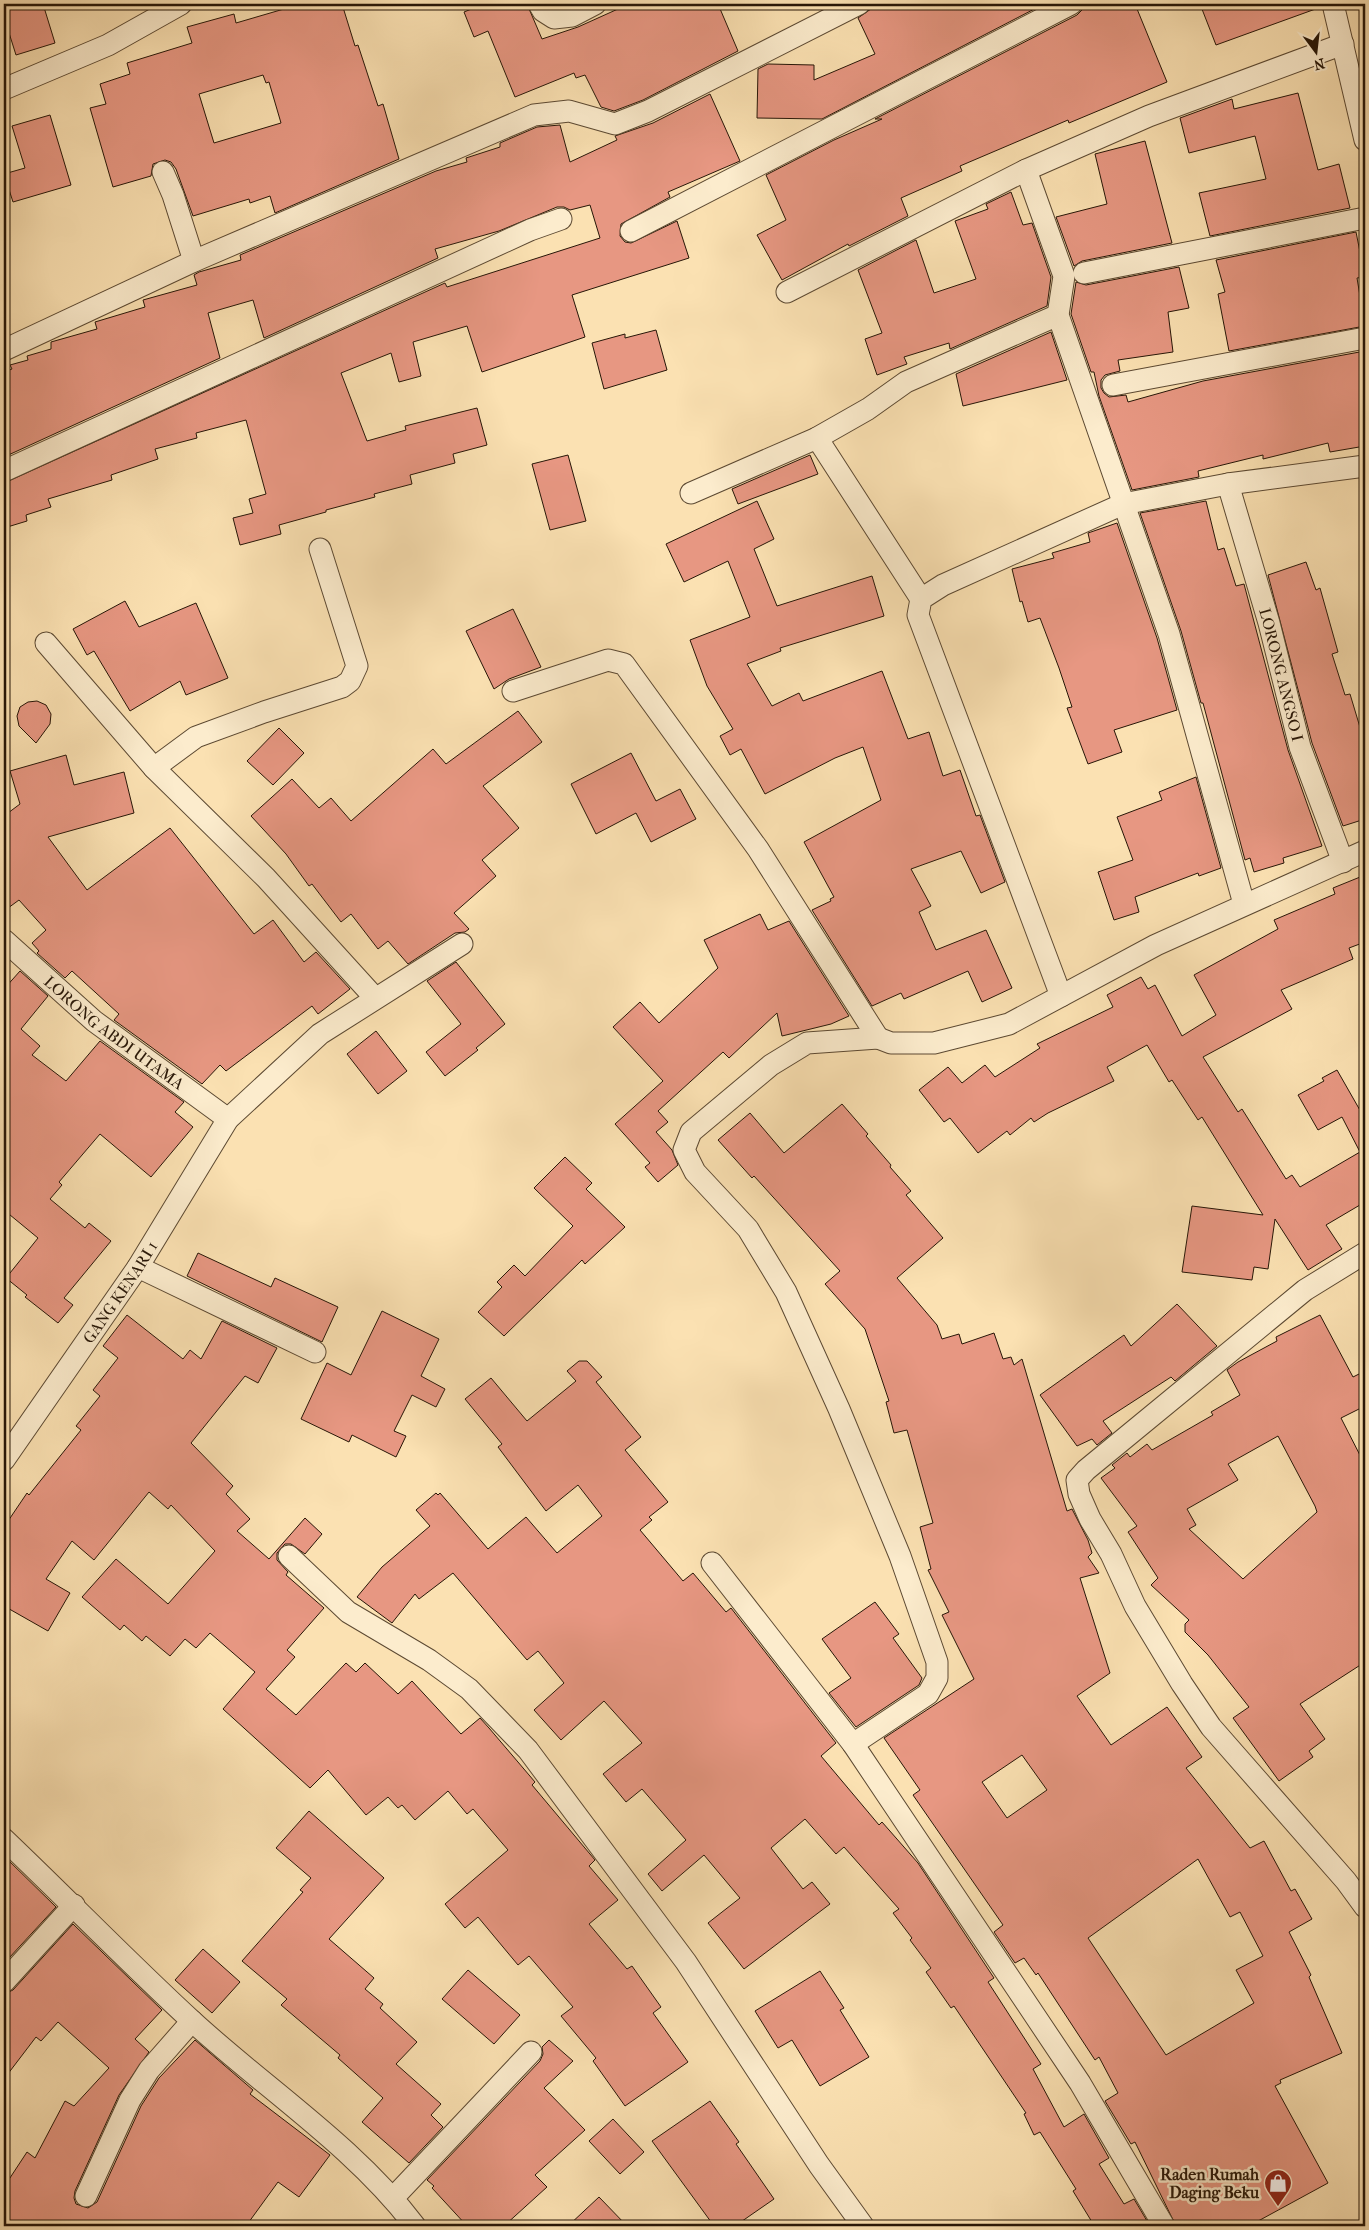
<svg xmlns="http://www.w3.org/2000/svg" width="1369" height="2230" viewBox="0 0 1369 2230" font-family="'IM FELL French Canon',serif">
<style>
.building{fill:#e79782;stroke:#271607;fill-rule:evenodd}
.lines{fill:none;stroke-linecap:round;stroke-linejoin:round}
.minor-casing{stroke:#5c4932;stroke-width:23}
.minor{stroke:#fceccd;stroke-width:21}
.labels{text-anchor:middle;stroke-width:5;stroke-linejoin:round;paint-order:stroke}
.street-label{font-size:16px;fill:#271607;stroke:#fceccd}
.poi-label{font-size:16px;font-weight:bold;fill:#271607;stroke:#fceccd;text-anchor:end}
</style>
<rect width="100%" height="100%" fill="#fbe1b2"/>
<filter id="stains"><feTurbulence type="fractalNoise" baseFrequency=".004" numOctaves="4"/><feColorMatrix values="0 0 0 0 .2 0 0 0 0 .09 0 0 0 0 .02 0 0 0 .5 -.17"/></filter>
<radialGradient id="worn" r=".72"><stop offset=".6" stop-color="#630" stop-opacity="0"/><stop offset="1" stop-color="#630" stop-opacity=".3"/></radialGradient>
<path class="building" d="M4,4H43L55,43L16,55L4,17Z
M301,4H342L355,46L358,45L378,106L383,104L399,159L275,213L270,196L250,203L249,199L193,216L176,169L171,162L165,160L153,164L151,176L113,187L90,108L106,104L100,84L130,74L127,63L192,43L187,27L234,14L236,23ZM263,75L266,83L269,82L281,123L214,143L199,94Z
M484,4H527L542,39L578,27L629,4H718L738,51L643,100L614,111L601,107L585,75L576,78L574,73L515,97L488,31L474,37L464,12Z
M878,4H1044L822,119L757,118L758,69L768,64L814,65V80L875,54L858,18Z
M1083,4H1135L1167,82L1069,123L1068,120L960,166L962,171L901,198L908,216L849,246L848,244L782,280L757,235L786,220L766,175L834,140L882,119H875L1077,15L1082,10Z
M1200,4H1321V7L1216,45Z
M1298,93L1318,170L1339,164L1350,208L1210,236L1199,193L1266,179L1255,136L1189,153L1180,118L1232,99L1234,109Z
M710,94L740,161L668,192L670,197L621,224L620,236L625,242L631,243L677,221L689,258L572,295L585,337L482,372L467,326L413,342L421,376L399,382L391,353L341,373L367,441L406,430L405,426L477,408L487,445L453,454L455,463L410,475L412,484L374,494L375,497L326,510V512L279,525L281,534L240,545L233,518L253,513L249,499L266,494L246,420L196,433L197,438L155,449L158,459L111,475L112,480L48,499L51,507L26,515L27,521L4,528V483L445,283L447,287L600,238L590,205L570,210L564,207H557L499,231L435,249L438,258L264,338L253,300L208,313L220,358L4,457V372L12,369L10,365L28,360L27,356L51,349V342L97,329L95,322L145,307L143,300L197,285L194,275L199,272L241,260L240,255L436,171L467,162L466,158L500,147V143L537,127L560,125L570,162L617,140L615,136L653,123Z
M50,115L71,185L13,202L4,174L25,168L12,126Z
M1145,141L1172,243L1082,261L1074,266L1056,217L1107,204L1095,154Z
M1011,192L1023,225L1032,223L1051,277L1047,306L950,349L949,343L904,357L907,364L877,375L865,339L882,333L858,270L916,240L934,293L976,279L955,221L988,209L986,204Z
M1356,232L1365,277L1357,278L1365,326L1229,351L1218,294L1225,292L1216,260Z
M1179,267L1189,308L1168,312L1173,352L1118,360L1120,371L1105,375L1101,380V388L1104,393L1109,397L1126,395L1128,402L1203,381L1365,351V446L1330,452L1328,443L1263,459V455L1198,471L1199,477L1132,490L1099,396L1094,372H1091L1071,314L1076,282L1086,285Z
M656,330L667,370L604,389L592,343L625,334V338Z
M1051,332L1067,380L963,406L956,374Z
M568,455L586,521L550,530L532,464Z
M810,455L818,474L738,504L732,489Z
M757,501L774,539L754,549L777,606L872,576L884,616L780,648L781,651L747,664L772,706L799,693L803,701L882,671L908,739L929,732L943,776L960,770L976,816L980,815L1005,882L981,893L961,851L911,869L931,906L919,912L936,950L986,930L1012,988L982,1002L968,971L904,999L901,993L872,1006L812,910L831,901L830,899L834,897L804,842L881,800L863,747L835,758L765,794L741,749L730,755L720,736L733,729L707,686L690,640L750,617L728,561L684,582L666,544Z
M1206,501L1218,550L1224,548L1236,586L1244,584L1288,750L1322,846L1283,858L1284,863L1254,872L1250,858L1245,860L1203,703H1201L1181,631L1140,513Z
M1117,523L1157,638L1177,710L1114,730L1122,752L1088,764L1067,708L1072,707L1059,668L1040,618L1028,622L1022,601L1020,602L1012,569L1054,558L1052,553L1090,542L1088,533Z
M1306,562L1316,590L1320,588L1338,652L1332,654L1345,695L1350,694L1365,744V819L1343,826L1312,743L1268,575Z
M125,601L139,627L196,603L228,678L186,695L180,681L130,711L94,651L87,655L73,629Z
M513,609L541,667L509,679L494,689L466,631Z
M37,701L46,705L51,714L50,724L36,743L19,726L17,716L20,707L28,702Z
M518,711L542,742L483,786L519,828L482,860L496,876L454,913L469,929L465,932L455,933L408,964L388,941L378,949L351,914L341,922L312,884L309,886L286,854L251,816L292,779L319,808L331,798L351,821L433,749L446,764Z
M279,728L304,753L273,785L247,761Z
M631,753L656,801L680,789L696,819L651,842L636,813L596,834L571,784Z
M66,755L74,785L124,772L134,813L48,837L87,890L170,828L254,934L273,920L304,962L316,952L350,989L318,1014L312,1006L226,1071L220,1065L202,1084L114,1020L119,1014L72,971L65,978L37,953L39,951L32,943L46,930L19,900L4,911V816L20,804L10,771Z
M1196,777L1221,868L1199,876L1198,873L1135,897L1139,912L1114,920L1098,872L1133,860L1117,817L1162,800L1159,792Z
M1365,875V942L1349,948L1353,959L1281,990L1292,1009L1203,1057L1238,1112L1242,1109L1286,1179L1292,1175L1300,1187L1360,1152L1342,1117L1318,1130L1298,1095L1324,1081L1322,1078L1337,1070L1365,1119V1202L1326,1225L1342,1249L1308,1270L1275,1219L1268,1269L1254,1267L1252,1280L1182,1272L1192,1206L1263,1215L1202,1117L1198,1120L1172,1080L1169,1082L1147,1045L1107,1067L1114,1081L1048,1113L1034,1122L1031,1118L1010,1135L1007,1131L978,1153L950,1118L944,1122L919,1090L948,1067L962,1083L985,1065L995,1077L1040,1048L1037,1044L1113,1007L1107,995L1141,977L1148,989L1155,985L1182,1036L1216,1015L1194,975L1278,929L1274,920L1335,894L1333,888Z
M760,914L768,930L789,921L849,1016L831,1024L782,1036L777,1013L729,1058L723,1052L658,1111L668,1122L656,1132L672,1150L678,1165L658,1182L645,1167L650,1163L615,1124L663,1081L613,1027L640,1002L659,1023L718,968L704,940Z
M456,962L505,1024L476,1048L478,1050L445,1076L426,1052L461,1024L427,981Z
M20,971L48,996L21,1029L40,1046L32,1055L66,1081L100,1041L184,1102L175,1112L193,1127L151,1177L100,1134L59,1182L62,1185L50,1199L85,1228L89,1223L111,1241L64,1298L73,1305L58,1323L25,1297L27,1295L6,1278L38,1238L4,1210V989Z
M376,1031L407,1071L378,1094L347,1054Z
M842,1104L868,1134L866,1136L891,1165L890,1167L911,1191L906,1195L943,1238L897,1278L937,1325L942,1339L959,1334L962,1344L994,1333L1003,1359L1011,1357L1014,1365L1022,1359L1067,1511L1072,1509L1088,1540L1092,1553L1088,1557L1099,1573L1080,1578L1110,1673L1077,1696L1111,1745L1167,1707L1202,1757L1186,1768L1250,1848L1264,1841L1291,1891L1295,1889L1312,1919L1289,1932L1311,1975L1309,1977L1342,2053L1280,2080L1281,2083L1275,2086L1328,2183L1249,2226H1176L1135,2142L1131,2144L1105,2101L1118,2093L1099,2057L1095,2060L1038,1973L1036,1975L1024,1958L1015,1963L994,1932L1003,1925L913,1795L920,1790L884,1738L974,1679L942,1615L949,1612L928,1570L931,1569L920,1527L933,1523L907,1430L894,1433L886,1402L889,1401L865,1329L825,1284L840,1271L754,1176L752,1178L718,1140L750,1113L784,1153ZM1022,1755L1047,1790L1007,1818L982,1782ZM1198,1859L1230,1917L1240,1912L1263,1956L1236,1970L1254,2003L1166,2055L1088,1938Z
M565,1157L592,1183L586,1189L625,1227L585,1264L582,1260L504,1336L478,1312L502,1287L497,1282L514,1265L525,1276L573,1226L534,1188Z
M198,1253L271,1287L275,1278L338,1307L322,1342L187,1276Z
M1177,1304L1217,1346L1175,1381L1171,1377L1103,1421L1112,1433L1097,1445L1092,1439L1077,1446L1040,1395L1124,1335L1131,1346Z
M382,1311L439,1339L421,1376L445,1389L436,1407L412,1395L394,1431L406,1436L396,1457L352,1435L349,1442L301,1419L327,1363L351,1375Z
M127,1315L183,1359L190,1350L201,1359L222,1321L277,1348L258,1383L245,1376L191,1443L233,1486L226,1494L250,1519L237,1531L269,1559L305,1518L322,1534L305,1554L291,1544H285L277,1553V1560L288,1572L286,1575L324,1608L287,1650L295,1657L266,1689L296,1715L346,1663L356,1672L365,1663L398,1694L412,1681L461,1734L480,1718L489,1728L535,1782L532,1785L595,1860L589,1866L618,1900L589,1924L627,1969L632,1966L661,2007L653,2013L688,2062L625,2106L593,2061L596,2058L561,2016L573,2007L529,1956L518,1965L478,1917L465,1928L445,1904L508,1850L473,1809L467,1814L448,1791L415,1820L402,1805L398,1808L388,1797L366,1815L328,1770L310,1788L223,1709L255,1672L210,1633L196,1648L185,1639L170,1656L146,1636L142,1641L124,1625L120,1630L82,1597L116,1559L168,1604L215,1551L171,1505L168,1509L149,1492L94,1560L72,1541L46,1579L70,1593L48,1631L4,1606V1527L27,1493L29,1495L81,1430L76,1426L100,1396L93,1390L118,1358L103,1346Z
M1320,1315L1353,1377L1365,1371V1406L1341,1418L1365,1465V1662L1300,1704L1325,1739L1309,1751L1313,1757L1279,1781L1233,1718L1249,1707L1208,1655L1185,1632V1624L1189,1620L1151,1585L1158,1578L1128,1532L1137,1526L1101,1478L1115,1468L1112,1465L1127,1453L1130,1457L1147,1444L1152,1450L1213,1415L1211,1412L1240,1395L1227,1370L1238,1362L1277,1341L1276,1337ZM1278,1436L1315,1506L1317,1512L1243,1579L1189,1529L1196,1525L1187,1509L1238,1480L1228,1464Z
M579,1361H587L602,1377L596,1382L641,1437L625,1450L668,1502L649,1517L652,1520L640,1530L683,1581L693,1573L726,1612L731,1608L836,1743L821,1756L879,1825L882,1822L918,1863L994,1978L988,1982L1041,2064L1033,2069L1064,2127L1084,2114L1109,2158L1099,2164L1124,2204L1134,2199L1150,2226H1084L1092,2222L1073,2191L1076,2189L1040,2132L1034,2135L1024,2114L1026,2113L954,2006L951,2008L926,1972L931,1968L910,1940L912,1938L893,1913L899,1909L844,1847L836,1854L805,1819L771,1848L803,1889L812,1882L830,1904L744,1969L708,1923L740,1898L704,1855L662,1891L648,1874L686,1840L642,1789L626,1802L603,1774L642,1743L604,1701L561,1740L534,1710L564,1683L538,1651L527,1660L453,1573L419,1599L415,1594L392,1623L357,1597L382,1567L430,1526L416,1510L436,1493L438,1495L440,1493L488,1549L526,1517L557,1553L602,1516L578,1485L546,1511L498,1447L502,1444L465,1399L491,1378L527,1421L576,1381L567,1371Z
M875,1602L899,1634L893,1638L922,1678L919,1685L856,1727L829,1693L851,1678L822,1639Z
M309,1811L384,1878L329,1939L374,1978L365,1989L383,2004L380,2008L417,2042L396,2064L441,2104L431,2115L443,2127L409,2163L362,2122L383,2098L338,2058L340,2055L281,2005L287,1999L242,1961L303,1892L300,1890L311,1878L276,1848Z
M4,1856L56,1907L9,1958L4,1953Z
M73,1924L162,2010L135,2039L149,2052L119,2095L75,2191L74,2198L76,2204L88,2208L97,2202L141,2106L159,2078L195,2040L253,2090L250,2094L330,2155L299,2197L278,2182L246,2226H4V2187L27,2152L35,2158L65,2101L74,2106L109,2068L58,2022L41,2041L36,2037L4,2079V1994L13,1990Z
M203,1949L240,1982L212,2013L175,1980Z
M468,1970L520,2015L494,2044L442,1999Z
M820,1971L844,2008L840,2010L869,2057L820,2086L792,2040L778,2048L755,2011Z
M549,2040L573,2061L544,2088L585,2130L535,2175L547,2187L504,2226H467L432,2188L434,2186L427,2180L540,2061L543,2054L542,2047Z
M710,2101L739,2142L736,2144L774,2199L735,2226H714L652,2141Z
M613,2119L644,2152L620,2174L589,2141Z
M599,2197L627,2226H568Z"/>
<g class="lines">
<g class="minor-casing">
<g id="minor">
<path d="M539,4L543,11L554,18L572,16L595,4"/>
<path d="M1333,4L1365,140"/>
<path d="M4,89L108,45L181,4"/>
<path d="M1026,170L1064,276L1058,315L1169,634L1244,904"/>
<path d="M163,172L173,195L194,261"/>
<path d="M631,231L1071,4"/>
<path d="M1084,273L1365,218"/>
<path d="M787,292L1026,170L1149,116L1343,44"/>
<path d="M4,350L194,261L534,115L569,111L615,124L648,111L859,4"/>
<path d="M1113,385L1365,338"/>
<path d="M4,471L530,230L561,219"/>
<path id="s1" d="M1228,484L1269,623L1300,747L1343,862"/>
<path d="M691,493L817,438"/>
<path d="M921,599L817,438L868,409L906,382L1058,315"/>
<path d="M46,643L154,768L266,878L375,998"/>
<path d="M513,691L608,660L624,664L758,849L878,1038"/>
<path d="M154,768L196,737L264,712L342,687L350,681L357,666L320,549"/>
<path id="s2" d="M4,940L94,1021L228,1119"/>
<path d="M1061,996L918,615L921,599L943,585L1123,504L1228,484L1365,466"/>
<path d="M1365,1253L1305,1290L1086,1470L1077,1480L1079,1494L1090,1519L1111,1554L1135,1606L1182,1684L1211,1727L1346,1881L1365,1907"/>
<path d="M138,1267L315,1352"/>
<path id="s3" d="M4,1460L138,1267L228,1119L320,1034L462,944"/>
<path d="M289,1556L348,1612L429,1660L469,1689L528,1750L686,1962L819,2165L863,2226"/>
<path d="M712,1563L853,1744L1080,2083L1164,2226"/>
<path d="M853,1744L928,1694L937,1678V1662L900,1556L839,1409L786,1292L748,1229L695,1172L684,1150L691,1132L771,1065L807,1043L878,1038L891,1043H934L1009,1024L1156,945L1365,851"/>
<path d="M4,1839C67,1899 128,1962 192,2021C266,2089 354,2146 415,2226"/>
<path d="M4,1982L74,1905"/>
<path d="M86,2196L130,2100L149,2070L192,2021"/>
<path d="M393,2198L531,2052"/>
</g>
</g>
<use href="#minor" class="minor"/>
</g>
<defs>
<g id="shop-pin" transform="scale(1.4375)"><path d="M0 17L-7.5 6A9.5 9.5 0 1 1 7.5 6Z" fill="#8f2418" stroke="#fceccd"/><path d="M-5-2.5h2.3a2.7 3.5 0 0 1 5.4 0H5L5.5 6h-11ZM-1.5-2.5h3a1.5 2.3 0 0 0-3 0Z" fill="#fff"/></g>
</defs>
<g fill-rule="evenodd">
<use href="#shop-pin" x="1278" y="2183"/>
</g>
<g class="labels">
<g class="street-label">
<text dy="6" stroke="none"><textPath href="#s1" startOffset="198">LORONG ANGSO I</textPath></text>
<text dy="6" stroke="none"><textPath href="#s2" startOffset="144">LORONG ABDI UTAMA</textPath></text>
<text dy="6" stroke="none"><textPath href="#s3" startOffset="204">GANG KENARI 1</textPath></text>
</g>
<g class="poi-label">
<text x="1259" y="2180">Raden Rumah<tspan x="1259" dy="18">Daging Beku</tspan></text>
</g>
</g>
<rect width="1369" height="2230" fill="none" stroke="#fbe1b2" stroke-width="20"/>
<rect x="5" y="5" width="1359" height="2220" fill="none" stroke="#271607" stroke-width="2.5"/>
<rect x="10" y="10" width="1349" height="2210" fill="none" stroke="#271607"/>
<g transform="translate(1316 52) rotate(165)" stroke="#fceccd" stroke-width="4" paint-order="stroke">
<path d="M0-4L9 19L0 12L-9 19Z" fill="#271607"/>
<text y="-8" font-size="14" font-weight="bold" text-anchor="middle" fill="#271607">N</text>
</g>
<rect width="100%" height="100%" filter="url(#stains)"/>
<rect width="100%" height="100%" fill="url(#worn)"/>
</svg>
